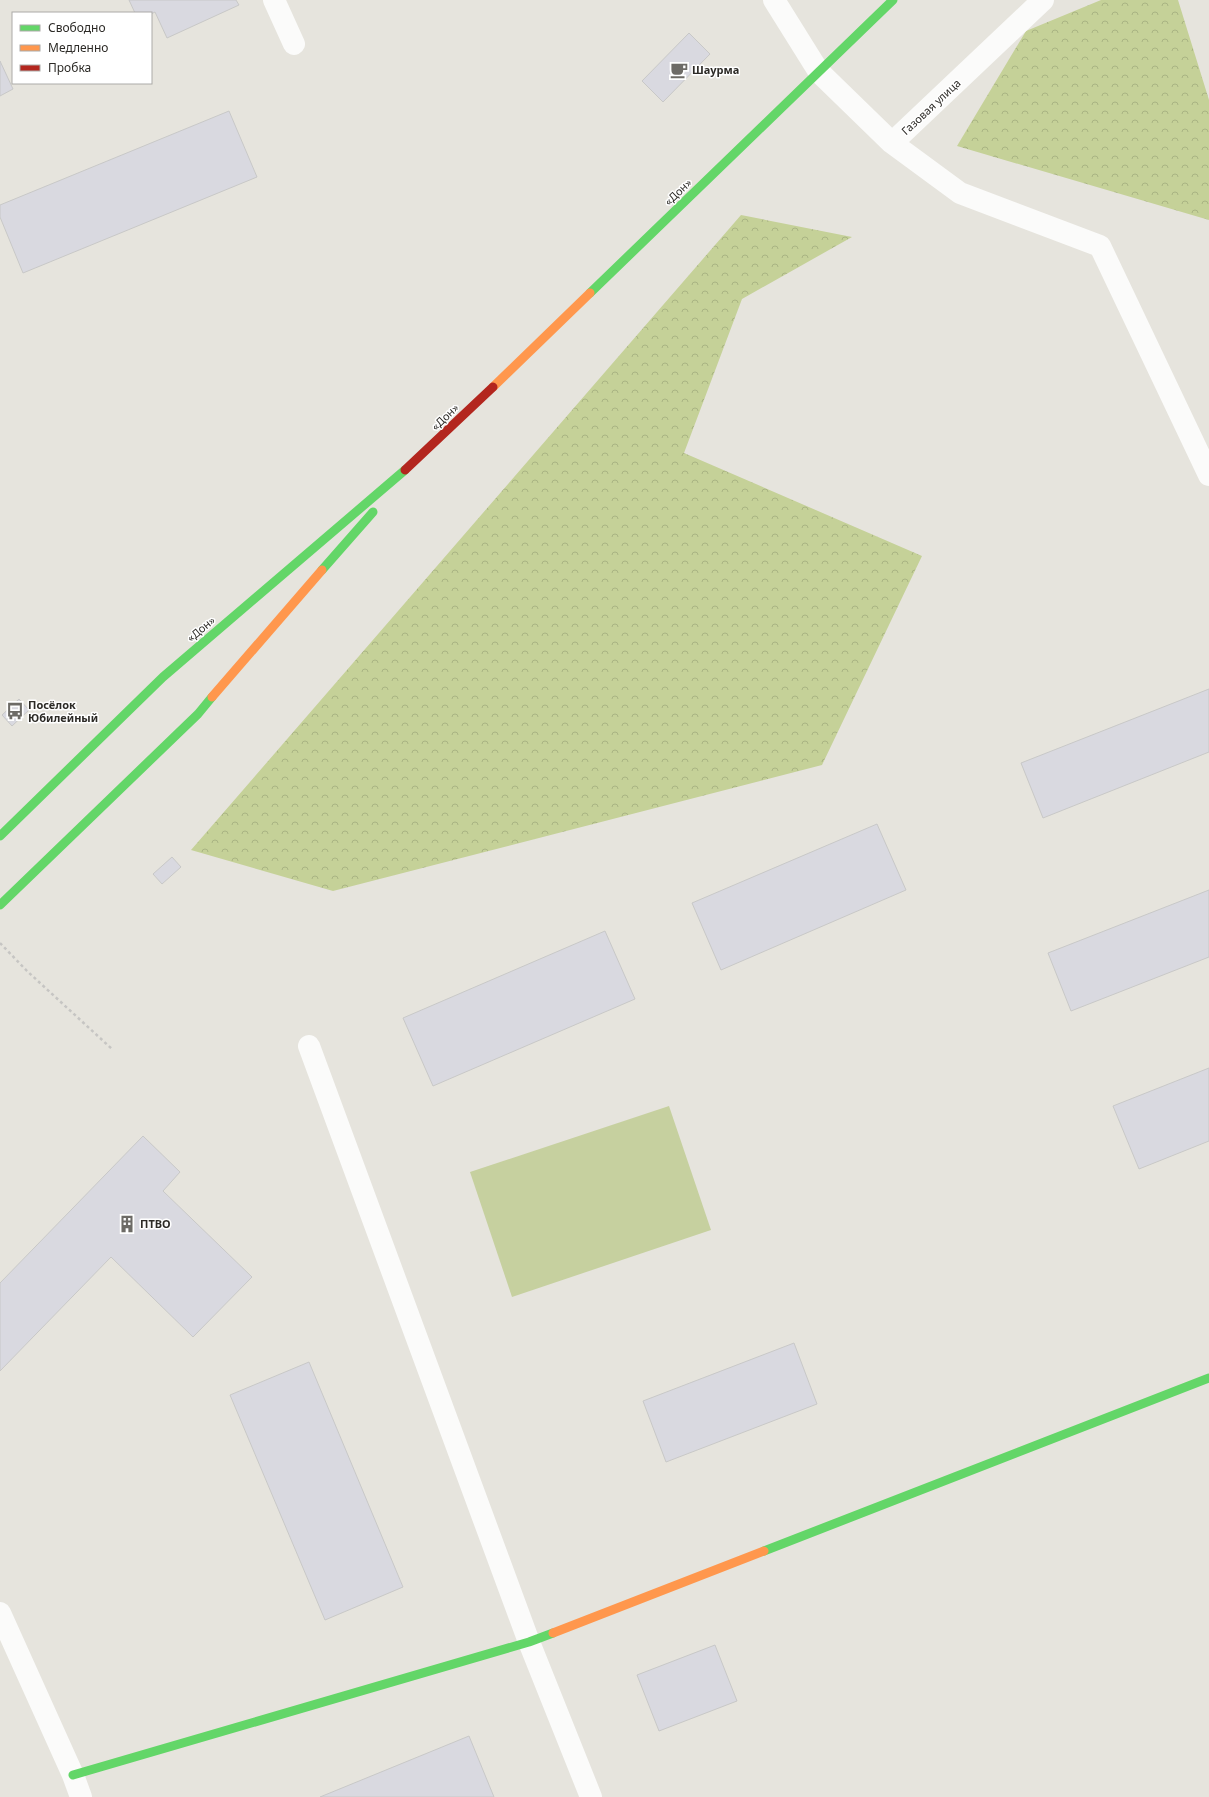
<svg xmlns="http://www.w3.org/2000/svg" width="1209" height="1797" viewBox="0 0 1209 1797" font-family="'Noto Sans',sans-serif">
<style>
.green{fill:#c6d09f}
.forest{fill:url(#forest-crowns)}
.building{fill:#d9d9e0;stroke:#c8c8c7}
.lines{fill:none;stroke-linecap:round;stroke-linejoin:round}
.path{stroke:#c6c5c3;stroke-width:2.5;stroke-dasharray:3 3;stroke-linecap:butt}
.street{stroke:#fbfbfa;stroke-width:22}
.fast{stroke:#63d668;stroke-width:9}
.slow{stroke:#ff974d;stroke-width:9}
.jam{stroke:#b3261e;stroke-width:9}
.labels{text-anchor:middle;stroke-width:3;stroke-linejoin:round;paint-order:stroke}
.poi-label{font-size:11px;font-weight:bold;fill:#2c2a26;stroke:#fff;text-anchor:start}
.street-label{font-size:11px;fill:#2c2a26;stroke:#fff}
</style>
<defs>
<pattern id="forest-crowns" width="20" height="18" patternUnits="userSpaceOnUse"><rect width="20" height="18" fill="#c5d198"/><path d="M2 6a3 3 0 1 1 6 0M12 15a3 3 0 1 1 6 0" fill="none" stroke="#a9b483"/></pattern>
</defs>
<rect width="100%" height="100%" fill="#e6e4dd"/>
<path class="green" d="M669,1106L711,1230L512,1297L470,1172Z"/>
<path class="forest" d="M1101,0H1178L1209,100V220L957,146L1026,31Z
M741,215L852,237L742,299L684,453L922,556L822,765L333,891L191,850Z"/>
<path class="building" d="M129,0H236L239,5L167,38L155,12L151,14L135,13Z
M689,33L710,54L663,102L642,81Z
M0,61L13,89L0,96Z
M229,111L257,177L23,273L0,217V205Z
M1209,689V752L1043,818L1021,763Z
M19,699L29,710L12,726L2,715Z
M877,824L906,890L721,970L692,903Z
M172,857L181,867L162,884L153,874Z
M1209,890V957L1071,1011L1048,953Z
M605,931L635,999L433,1086L403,1018Z
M1209,1068V1141L1139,1169L1113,1106Z
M143,1136L180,1172L163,1191L252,1277L193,1337L111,1257L0,1371V1283Z
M794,1343L817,1404L666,1462L643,1401Z
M309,1362L403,1587L325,1620L230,1395Z
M715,1645L737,1701L659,1731L637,1675Z
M469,1736L494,1797H320Z"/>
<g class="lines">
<path class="path" d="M0,943L27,971L112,1049"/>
<path class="street" d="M274,0L294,44
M774,0L819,72L892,143L1043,0
M892,143L960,193L1100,246L1209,475
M309,1046L529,1642L591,1797
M0,1613L73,1775L81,1797"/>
<path class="fast" d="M590,293L893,0
M322,570L373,512
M0,836L163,677L405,470
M0,905L198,714L212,697
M764,1551L1209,1378
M73,1775L529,1642L553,1633"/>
<path class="slow" d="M493,387L590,293
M212,697L322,570
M553,1633L764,1551"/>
<path class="jam" d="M405,470L493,387"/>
</g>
<defs>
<g id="cafe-bare" transform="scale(1.38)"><path d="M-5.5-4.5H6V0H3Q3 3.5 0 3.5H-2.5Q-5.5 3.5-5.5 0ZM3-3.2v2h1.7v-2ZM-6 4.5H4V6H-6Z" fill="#6d6b66" stroke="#fff" stroke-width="2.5" paint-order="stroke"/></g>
<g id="bus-bare" transform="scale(1.38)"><path d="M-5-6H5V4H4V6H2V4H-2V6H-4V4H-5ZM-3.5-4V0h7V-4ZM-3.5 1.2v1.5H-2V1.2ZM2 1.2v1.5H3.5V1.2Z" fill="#6d6b66" stroke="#fff" stroke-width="2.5" paint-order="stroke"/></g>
<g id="building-bare" transform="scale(1.38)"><path d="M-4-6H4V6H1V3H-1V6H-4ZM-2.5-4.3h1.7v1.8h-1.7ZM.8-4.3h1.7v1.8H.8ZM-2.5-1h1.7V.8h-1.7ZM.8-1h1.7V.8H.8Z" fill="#6d6b66" stroke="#fff" stroke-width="2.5" paint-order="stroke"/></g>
</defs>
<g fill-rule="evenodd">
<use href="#cafe-bare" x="679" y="70"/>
<use href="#bus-bare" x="15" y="711"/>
<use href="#building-bare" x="127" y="1224"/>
</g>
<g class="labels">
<g class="poi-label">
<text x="692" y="74">Шаурма</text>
<text x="28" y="709">Посёлок<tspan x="28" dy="13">Юбилейный</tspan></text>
<text x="140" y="1228">ПТВО</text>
</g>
<g class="street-label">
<text transform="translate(931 107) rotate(-43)" y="4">Газовая улица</text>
<text transform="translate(678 192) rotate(-44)" y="4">«Дон»</text>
<text transform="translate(445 417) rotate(-44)" y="4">«Дон»</text>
<text transform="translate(201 629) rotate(-40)" y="4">«Дон»</text>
</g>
</g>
<rect x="12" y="12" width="140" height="72" fill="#ffffff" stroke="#abaaa8"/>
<rect x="20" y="25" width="20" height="6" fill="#63d668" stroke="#abaaa8"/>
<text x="48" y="32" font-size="12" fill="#2c2a26">Свободно</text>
<rect x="20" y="45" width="20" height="6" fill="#ff974d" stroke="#abaaa8"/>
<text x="48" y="52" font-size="12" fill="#2c2a26">Медленно</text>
<rect x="20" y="65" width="20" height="6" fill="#b3261e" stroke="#abaaa8"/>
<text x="48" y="72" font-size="12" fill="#2c2a26">Пробка</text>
</svg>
